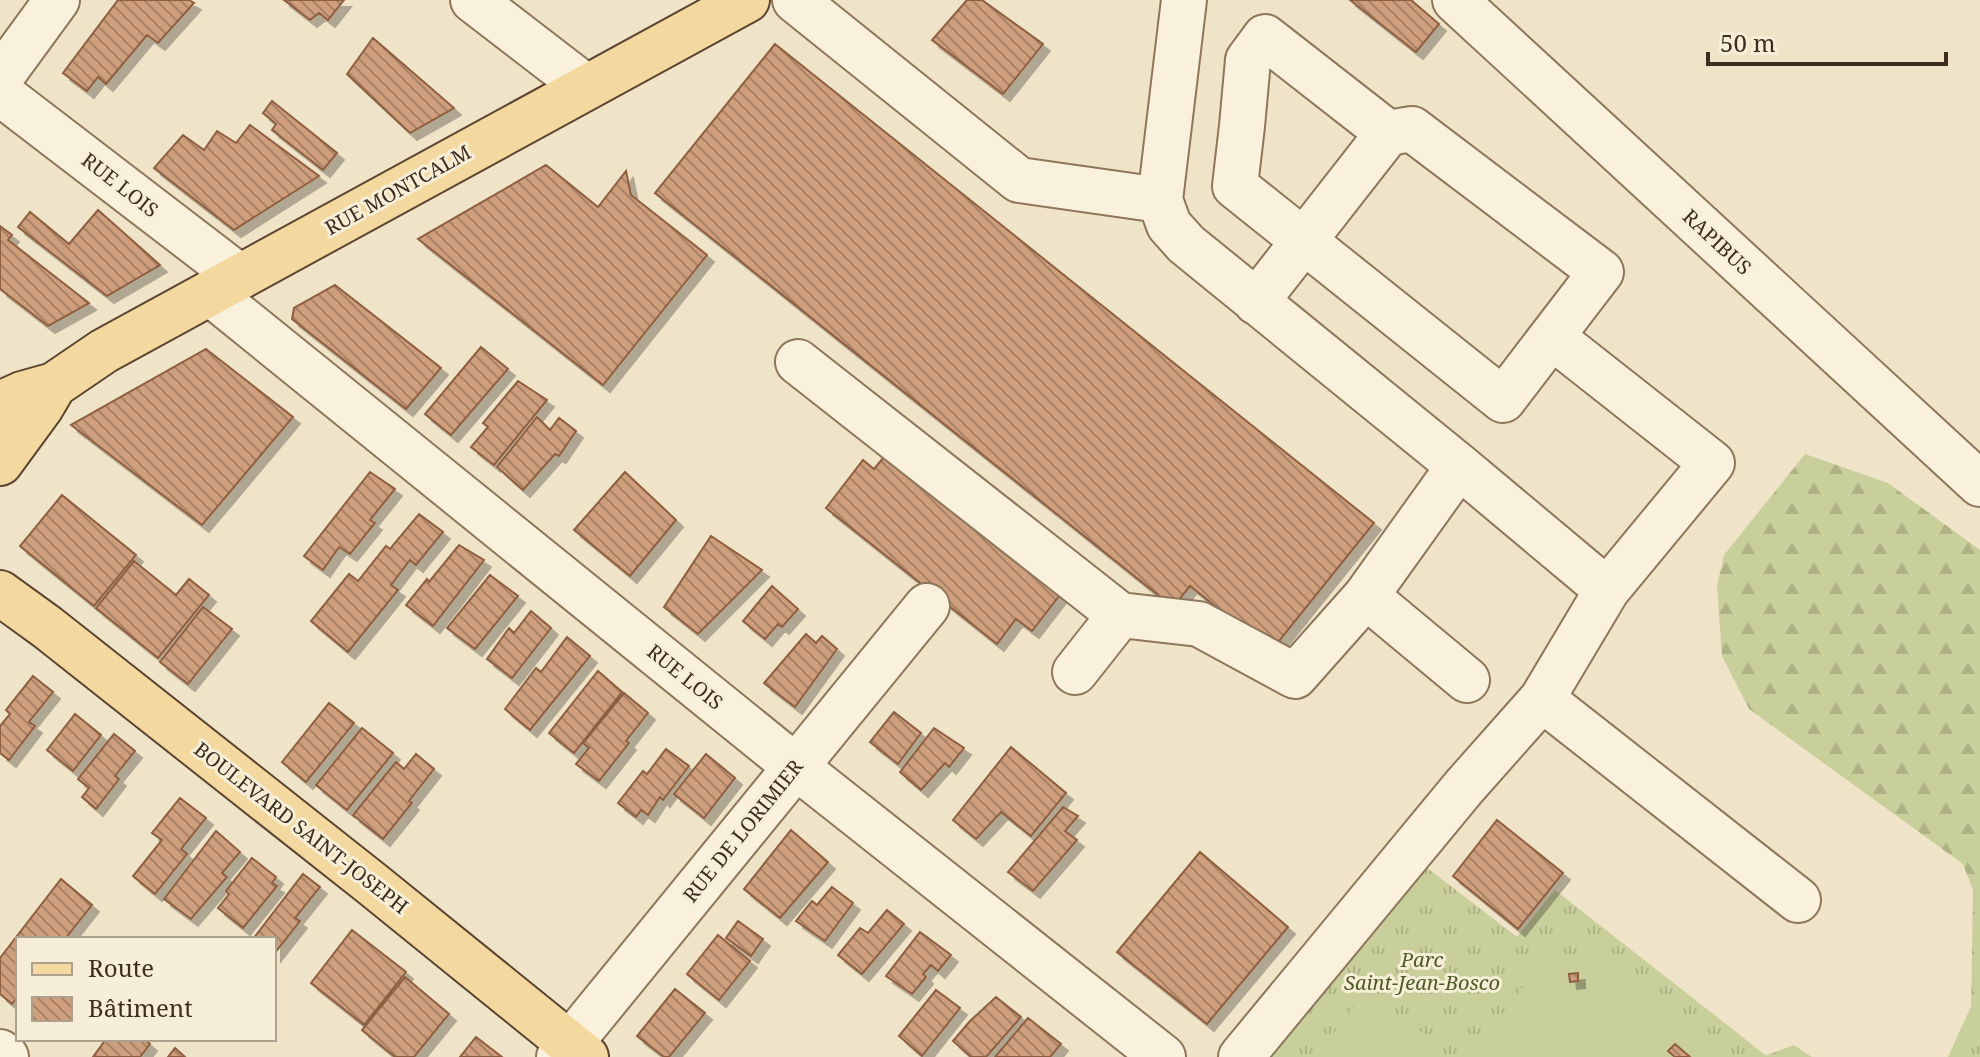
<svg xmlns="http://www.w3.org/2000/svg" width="1980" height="1057" viewBox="0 0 1980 1057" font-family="'Noto Serif',serif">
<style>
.grass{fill:url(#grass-tufts)}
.forest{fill:url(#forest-firs)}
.garden{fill:#c9cf9b}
.building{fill:url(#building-back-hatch);stroke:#8d5f41;stroke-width:2;filter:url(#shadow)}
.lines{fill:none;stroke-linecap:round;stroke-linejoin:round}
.minor-casing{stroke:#8d765c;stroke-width:48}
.major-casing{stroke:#5b4430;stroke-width:48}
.minor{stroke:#faf1dc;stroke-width:44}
.major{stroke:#f3d9a0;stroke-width:44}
.labels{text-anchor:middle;stroke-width:6;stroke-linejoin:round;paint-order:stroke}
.street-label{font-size:20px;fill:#3d2e20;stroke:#f7eed8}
.park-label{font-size:20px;font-style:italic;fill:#4d5a26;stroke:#f7eed8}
</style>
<defs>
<pattern id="grass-tufts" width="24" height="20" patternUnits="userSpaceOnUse" patternTransform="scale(2)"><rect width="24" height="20" fill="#c9cf9b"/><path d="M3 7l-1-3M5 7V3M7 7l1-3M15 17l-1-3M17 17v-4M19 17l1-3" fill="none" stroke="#aeb285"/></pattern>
<pattern id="forest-firs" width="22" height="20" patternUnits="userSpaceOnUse" patternTransform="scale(2)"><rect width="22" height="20" fill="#c9cf9b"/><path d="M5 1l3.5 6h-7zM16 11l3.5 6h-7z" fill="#aeb285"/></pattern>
<pattern id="building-back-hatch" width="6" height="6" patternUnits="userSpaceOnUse" patternTransform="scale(2)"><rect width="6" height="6" fill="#cf9f7d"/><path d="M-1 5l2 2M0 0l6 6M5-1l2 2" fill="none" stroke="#a98266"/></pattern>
<filter id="shadow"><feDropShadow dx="7" dy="7" stdDeviation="0" flood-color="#0004"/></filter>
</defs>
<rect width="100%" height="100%" fill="#f0e4c8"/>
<path class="grass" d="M1408,853L1517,937L1555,890L1768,1057H1240Z
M1980,987V1057H1948Z"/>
<path class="forest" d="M1805,454L1888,483L1980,550V1027L1971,1015L1973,890L1963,864L1749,709L1722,656L1717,586L1724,555Z
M1794,1045L1812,1057H1764L1765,1056Z"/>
<path class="garden" d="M1600,955L1686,1031L1711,1057H1468L1543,961Z
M1367,990L1424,1034L1406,1057H1315Z"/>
<path class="building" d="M118,0H189L194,3L158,43L147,35L106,84L98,77L87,91L63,73Z
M284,0H344L328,20L319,13L310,20Z
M967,0H982L1043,44L1003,94L932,40Z
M1350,0H1411L1439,24L1416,52Z
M373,38L454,108L410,133L347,74Z
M775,44L1374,523L1271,651L1190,586L1173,607L655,193Z
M272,101L337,153L323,170L272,130L276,124L263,113Z
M250,125L319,176L234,230L154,168L183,135L204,150L217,131L236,143Z
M546,165L598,207L626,171L631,195L707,255L603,385L418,239Z
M98,210L160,265L107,296L18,227L30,212L69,244Z
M0,226L12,235L8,240L89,303L48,326L0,289Z
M335,285L441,368L406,409L292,319L294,308Z
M481,347L508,369L451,435L425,414Z
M206,349L293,417L202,525L71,425Z
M518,381L547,400L494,465L471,447L488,427L483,423Z
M537,417L550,430L559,418L576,431L559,456L555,454L523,490L497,467Z
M888,452L1063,591L1032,631L1016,619L997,644L826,508L863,460L874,469Z
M370,472L395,489L370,520L375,523L350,554L339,547L323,570L304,556Z
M625,472L676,520L630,576L574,530Z
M62,495L136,555L94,606L20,546Z
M419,514L443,532L416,565L410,560L391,585L398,590L348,652L311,621L349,574L358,581L386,546L390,549Z
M711,536L762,570L698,634L664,607Z
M459,545L484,560L433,626L406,605L427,579L429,582Z
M134,561L176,595L189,579L209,595L158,658L96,608Z
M490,575L518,596L475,649L447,628Z
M772,586L798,609L782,627L778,624L765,639L743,621Z
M203,607L232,629L188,684L160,662Z
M531,611L551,628L512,678L487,659L509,628L514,633Z
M806,634L816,643L822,636L837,649L795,707L764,683Z
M567,637L590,656L530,730L505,709L536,668L541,672Z
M598,671L622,692L574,753L549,733Z
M33,676L53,692L29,722L35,726L9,760L0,753V726L10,714L6,710Z
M624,693L648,713L626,741L629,743L599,781L576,764L589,748L583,743Z
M329,703L354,723L306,782L282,762Z
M894,712L921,733L898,764L870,742Z
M75,714L101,735L73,771L47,750Z
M362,728L393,753L347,810L316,785Z
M934,728L964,748L949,767L945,763L921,790L900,772Z
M114,734L135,751L115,776L119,779L96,809L82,797L89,788L78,779Z
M1011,747L1066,793L1031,836L1001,812L976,839L953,820Z
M666,749L689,766L663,800L660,797L648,815L641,810L636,817L618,803L643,771L647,774Z
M416,754L434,769L409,801L412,803L383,839L353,815L396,762L404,769Z
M706,754L735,778L704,818L674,794Z
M180,798L206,818L181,849L187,854L155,894L133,876L162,840L152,833Z
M1063,807L1078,816L1065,831L1077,840L1033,891L1008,872Z
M1497,820L1563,873L1518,929L1453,876Z
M791,830L828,862L780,918L744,889Z
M216,831L240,852L222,873L227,877L191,919L164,899Z
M1200,852L1288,927L1207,1024L1117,952Z
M252,858L276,877L272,883L277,886L243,928L218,908L229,894L226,891Z
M303,874L320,887L295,918L300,921L274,954V939H253Z
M61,879L92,905L65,939H18V996L12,1004L0,994V958Z
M832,887L853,903L825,941L796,921L812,901L817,905Z
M887,910L904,924L862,974L838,955L860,928L868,933Z
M738,921L763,939L751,956L726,938Z
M352,930L406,972L364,1025L311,983Z
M920,932L951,955L938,971L931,965L923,974L926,977L912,994L886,976Z
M718,935L750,961L719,1000L687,974Z
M1578,973V981L1570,982L1569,974Z
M405,977L449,1014L414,1057H395L362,1030Z
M675,989L705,1013L669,1057H664L637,1036Z
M936,990L960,1008L922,1056L899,1036Z
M996,997L1021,1017L986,1057H971L953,1041L970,1021Z
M1028,1018L1061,1044L1050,1057H995Z
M476,1037L502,1057H460Z
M106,1039H144L150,1044L140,1057H93Z
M1675,1044L1690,1057H1675L1668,1051Z
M175,1048L185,1057H168Z"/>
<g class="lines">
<g class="minor-casing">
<path id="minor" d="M473,0L586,87
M795,0L1019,180L1160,200
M1184,0L1160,200L1169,225L1186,244L1459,466L1607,590L1542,699
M1455,0L1980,484
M0,78L57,0
M0,93L240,277
M210,293L775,750L1163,1057
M1256,302L1388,133L1265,37L1248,60L1242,126L1235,186L1503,400L1601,272L1412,129L1388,133
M1552,337L1712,463L1607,590
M798,362L1120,615L1199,624L1295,676L1366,596L1459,466
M1366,596L1467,680
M1075,672L1120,615
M0,1052L6,1057
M559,1057L927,606
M1241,1057L1464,787L1542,699L1798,900"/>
</g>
<g class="major-casing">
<path id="major" d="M0,404L22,394L54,385L104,351L747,0
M0,463L41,407L54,385
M0,593L47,627L371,883L586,1057"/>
</g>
<use href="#minor" class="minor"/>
<use href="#major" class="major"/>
</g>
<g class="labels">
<g class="street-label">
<text transform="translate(120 185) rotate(38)" y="7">RUE LOIS</text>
<text transform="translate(398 190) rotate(-29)" y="7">RUE MONTCALM</text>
<text transform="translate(1717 242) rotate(43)" y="7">RAPIBUS</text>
<text transform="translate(685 677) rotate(39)" y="7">RUE LOIS</text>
<text transform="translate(301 828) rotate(38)" y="7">BOULEVARD SAINT-JOSEPH</text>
<text transform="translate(743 831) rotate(-51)" y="7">RUE DE LORIMIER</text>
</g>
<g class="park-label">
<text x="1422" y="967">Parc<tspan x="1422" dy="23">Saint-Jean-Bosco</tspan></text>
</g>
</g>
<rect x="16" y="937" width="260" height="104" fill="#f7eed8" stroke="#ada18e" stroke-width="2"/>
<rect x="32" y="963" width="40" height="12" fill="#f3d9a0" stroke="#ada18e" stroke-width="2"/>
<text x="88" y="977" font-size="24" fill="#3d2e20">Route</text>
<rect x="32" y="997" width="40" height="24" fill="url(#building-back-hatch)" stroke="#ada18e" stroke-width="2"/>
<text x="88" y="1017" font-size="24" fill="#3d2e20">Bâtiment</text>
<path d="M1708 52v12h238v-12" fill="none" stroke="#3d2e20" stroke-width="4"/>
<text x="1720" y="52" font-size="24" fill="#3d2e20" stroke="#f7eed8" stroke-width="6" paint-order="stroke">50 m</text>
</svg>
